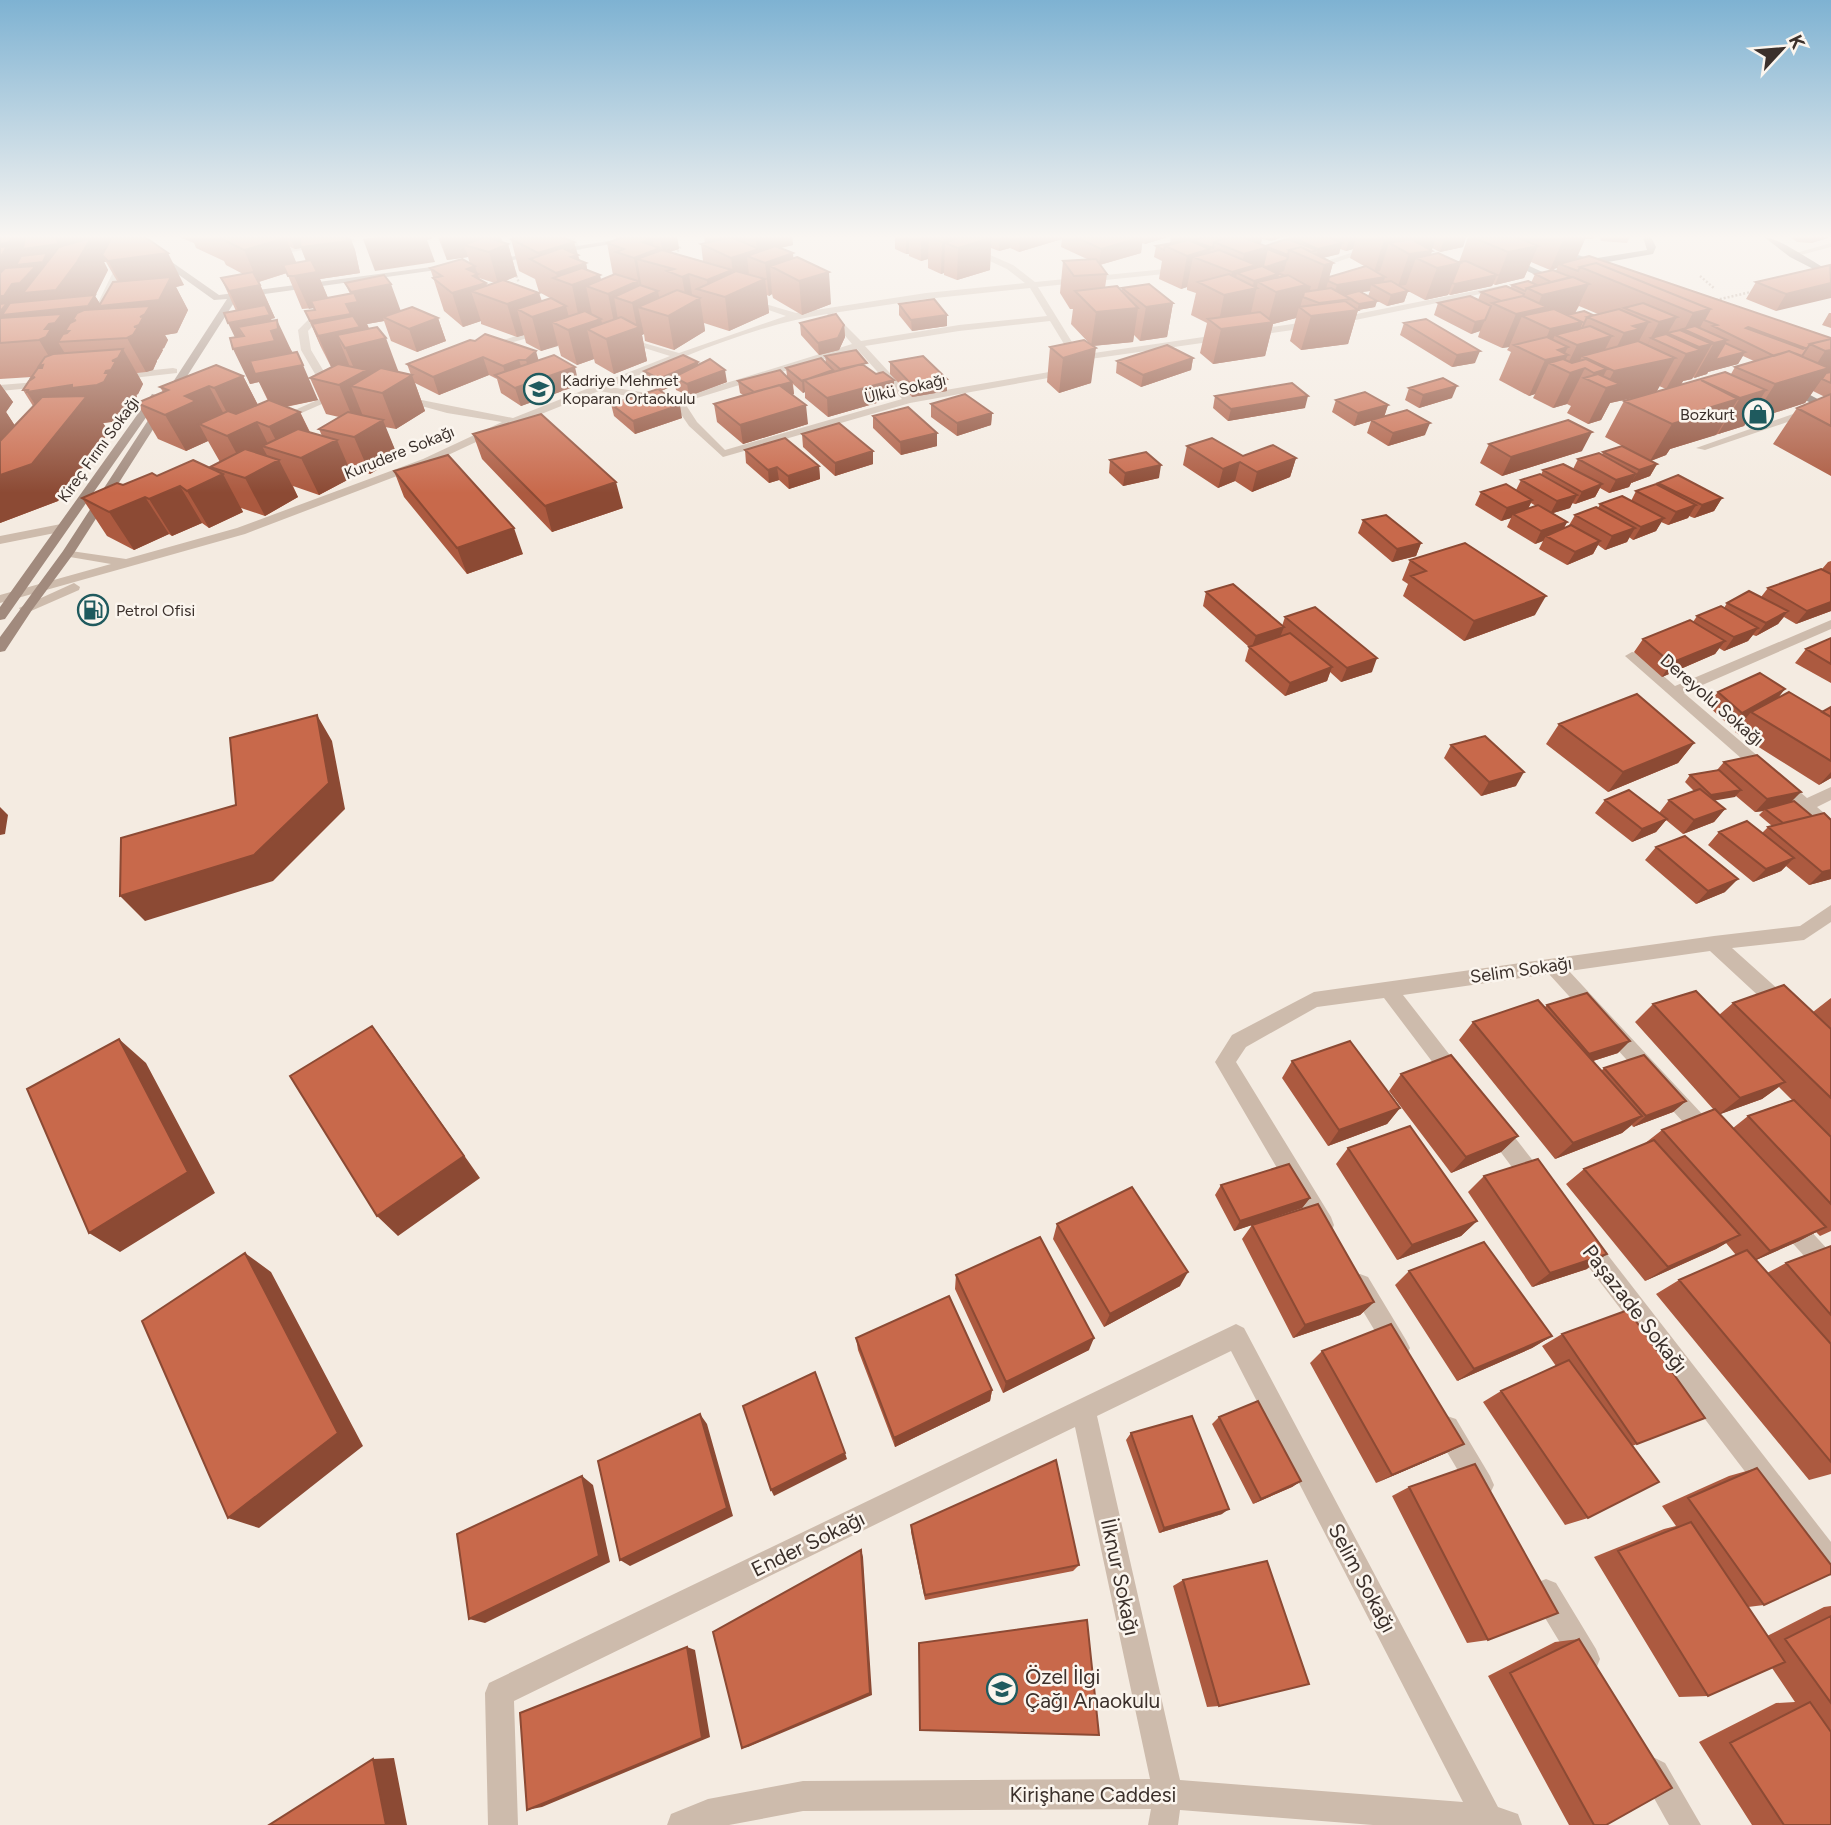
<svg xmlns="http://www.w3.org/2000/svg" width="1831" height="1825" viewBox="0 0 1831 1825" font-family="Figtree,sans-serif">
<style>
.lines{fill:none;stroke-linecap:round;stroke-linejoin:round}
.path{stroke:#b9a596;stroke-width:2.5;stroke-dasharray:2 2;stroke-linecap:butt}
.lane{fill:#cdbbac;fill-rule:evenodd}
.street{fill:#cdbbac;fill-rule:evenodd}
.secondary{fill:#a18a7d;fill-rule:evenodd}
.primary{fill:#7d675c;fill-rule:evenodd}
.wall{fill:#ac5a40;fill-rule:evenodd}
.shaded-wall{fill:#8c4a34;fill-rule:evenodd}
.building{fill:#c8694b;stroke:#8c4a34;stroke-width:2;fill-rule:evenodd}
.labels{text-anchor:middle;stroke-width:5;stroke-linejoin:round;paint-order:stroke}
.far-poi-label{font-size:16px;fill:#3b302b;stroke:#fbf5ee;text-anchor:start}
.far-street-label{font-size:16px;fill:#3b302b;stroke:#fbf5ee}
.street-label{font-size:18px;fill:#3b302b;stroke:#fbf5ee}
.near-street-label{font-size:21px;fill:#3b302b;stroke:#fbf5ee}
.near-poi-label{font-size:21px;fill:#3b302b;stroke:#fbf5ee;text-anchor:start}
</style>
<rect width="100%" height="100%" fill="#f4ebe1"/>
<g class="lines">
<path class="path" d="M672,237L680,248L674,256
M515,272L519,283
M1700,276L1715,289
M1712,301L1755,291"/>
<path class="lane" d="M246,237H257L281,249L353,239L357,241L280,254Z"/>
<path class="street" d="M566,237H574L581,250H575Z
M938,237H949L1013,265L1035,282L1186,267L1183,272L1038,287L1080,355L1341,317L1505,285L1509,288L1341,323L1083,360L1087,371L910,403L723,457L689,426L674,404L599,391L506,428L431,463L245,534L0,603V595L111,564L64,556V550L126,559L237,528L423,459L502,422L447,413L396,399V395L513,418L670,356L619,340V336L679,353L786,316L742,301V297L796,313L926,293L1025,283L1007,269ZM1030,288L1047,316L959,325L861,341L833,313L926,299ZM827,314L852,344L678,398L610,387C680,359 753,325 827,314ZM1050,321L1078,367L911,396L865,346L959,331ZM857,349L902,399L725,450L697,422L684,402Z
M1398,237H1411L1310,271L1303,269Z
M1831,243V247L1793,257L1789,255Z
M117,264L124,266L102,309L94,311Z
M310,318L318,320L308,331L311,350L326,375L343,381V385L318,379L301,350L298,330Z
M546,327L549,328V332L485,350L480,347Z
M173,368L177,369V373L115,380L110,377L115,374Z
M49,381L53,382V386L0,391V385Z
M338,391L347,393L281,422L272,420Z
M1813,407L1818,410L1817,412L1705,450L1696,448Z
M61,524L65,525V531L0,544V536Z
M74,583L80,587L79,590L31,611H21L19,608Z
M1831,620V629L1684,693L1807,798L1831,787V800L1817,807L1831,819V834L1825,832L1625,656L1632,652L1637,653L1675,686Z
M1831,905V922L1804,940L1732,948L1791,1001L1793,1007L1791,1013L1784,1015L1777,1013L1710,951L1569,971L1716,1129L1719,1136L1716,1143L1709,1145L1702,1143L1549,974L1403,995L1463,1072L1466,1078L1463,1084L1456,1087L1449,1084L1384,998L1317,1007L1246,1047L1236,1062L1331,1217L1334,1225L1331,1233L1323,1236L1315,1233L1215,1062L1232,1035L1314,992L1714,936L1800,926Z
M1495,1119L1502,1121L1545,1176L1548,1183L1545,1190L1537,1193L1529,1190L1488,1135L1485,1128L1488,1121Z
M1787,1210L1795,1214L1831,1253V1280L1823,1277L1779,1228L1776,1221L1779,1214Z
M1585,1233L1593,1236L1831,1542V1576L1822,1572L1577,1252L1574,1244L1577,1236Z
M1360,1274L1368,1277L1406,1340L1410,1348L1406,1356L1398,1360L1390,1356L1352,1293L1349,1285L1352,1277Z
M1236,1324L1244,1328L1498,1807L1518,1814L1522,1825H1373L1180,1810L1178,1825H1148L1151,1809L803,1811L729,1825H667L671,1814L708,1799L803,1781L1150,1779L1075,1427L514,1701L518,1825H488L485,1693L489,1683ZM1231,1351L1463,1802L1180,1780L1097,1416Z
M1447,1416L1456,1419L1490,1476L1494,1485L1490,1494L1481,1498L1472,1494L1438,1437L1435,1428L1438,1419Z
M1546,1579L1556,1583L1596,1649L1600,1659L1596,1669L1586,1673L1576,1669L1536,1603L1532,1593L1536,1583Z
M1655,1758L1665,1763L1701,1825H1669L1640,1773L1645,1763Z"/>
<path class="secondary" d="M126,237H136L219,295L454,264L458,267L237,298L74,553L32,610L5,651L0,652V637L63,551L227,299L214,300Z
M633,237H655L488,264L484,261Z
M152,394L161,396L5,619L0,620V607Z"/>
<path class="primary" d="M1506,237H1519L1591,259L1647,250L1643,237H1651L1656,247L1653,254L1591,265Z
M1764,237C1778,237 1816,264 1831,272V278L1790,257Z
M1506,258H1512L1564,282L1557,284L1506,262Z
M1785,386H1793L1831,406V413L1785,390Z"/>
</g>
<path class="wall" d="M0,237H145L184,285L176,287L188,310L177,333L165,335L168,340L164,348L162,349L163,350L158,359L157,360V361L153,370L146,372L137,373L143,384L138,394L136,395L137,396L132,406H129L130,408L125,418L119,421L103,423L109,432L58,501L0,523V384L13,402L6,412L15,426L33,406L23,390L32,379V377L0,379ZM104,262H106L117,281L100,304L95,296L108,270Z
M179,237H350L355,250L360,273L320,279L328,298L350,294L345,283L401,311L438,318L446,341L417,352L391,341L384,321L367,324L369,328L399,372L411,375L407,364L470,340L538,360L579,385L521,406L501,393L497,379L489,375L439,395L415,383L425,411L396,429L385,427L398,457L370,474L350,469L353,477L319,495L293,486L298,497L265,516L241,508L243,512L209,528L202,523L172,536L169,534L134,550L107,536L82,498L157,476L211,468L210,467L220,462L208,441L186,451L158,439L137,403L163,392L160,387L243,376L258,405L268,401L259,382L250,384L235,337L236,311L221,278L243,274L226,265L224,261L196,248L194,243ZM290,247L295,249L301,248L306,261L296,263ZM287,273L302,309L314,308V310L305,311L320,345L331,367L310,378L326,414L339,417L319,429L322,436L310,432L300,412L286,407L318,400L293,353L272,321L271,319L275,318L259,282Z
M438,237H501L502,242L508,244L517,276L505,281L539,293L542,301L550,298L539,292L535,279L519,271L511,239L512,238L511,237H562L574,242L580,261L586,263L587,270L602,280L613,275L607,243L616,240V237H677L679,249L670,252L703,261L701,244L705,243L704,237H792L793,245L779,248L794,258L831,304L802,315L773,298L772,294L769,296L767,295L769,313L729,331L704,323L705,331L674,350L645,341L644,334L642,335L647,361L614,374L595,363L594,359L577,365L561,356L558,345L541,351L526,343L524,335L517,337L481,324V321L463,327L444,311L430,268L470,264L468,257L447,260ZM479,278L495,283L487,285L486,283Z
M895,237H1168L1145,244L1142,243L1141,253L1100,265L1107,274L1105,288L1122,291V288L1173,303L1167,337L1140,341L1134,335L1133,342L1093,346L1091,383L1059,393L1047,382L1050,347L1089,343L1071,324L1073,309H1070L1060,293L1063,261L1087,259L1061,247L1062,239L1019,252L1010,248L999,251L991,248L990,270L957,280L944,275V273L941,274L928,268V259L921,261L909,256V254H906L895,249Z
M1171,237H1283L1271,241L1262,239L1261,243L1260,244L1265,246L1288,239L1289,237H1466L1463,247L1440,252L1432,248V251L1431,255L1459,262L1468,237H1594L1593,239H1585L1576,260L1831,338V476L1773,444L1797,408L1825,397L1813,391L1805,403L1752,420L1749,418L1744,426L1670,449L1666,455L1651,461L1657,464L1650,476L1631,483L1629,487L1609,493L1600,488L1595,497L1575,504L1572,503L1570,508L1553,513L1567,522L1564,528L1568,527L1575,515L1598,508L1600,504L1631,501L1636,491L1657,485L1658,483L1722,498L1714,511L1694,518L1689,516L1688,518L1668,525L1661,522L1656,531L1633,540L1629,537L1627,542L1605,550L1598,545L1593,554L1567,565L1539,549L1543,541L1535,544L1507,527L1511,518L1501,521L1475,505L1481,492L1516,490L1521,480L1541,475L1543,470L1573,469L1578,459L1602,455L1603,452L1622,446L1605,437L1624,401L1646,395L1610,403L1601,420L1588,424L1567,413L1571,406L1567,404L1553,408L1533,398L1535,394L1529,396L1499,380L1511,352L1507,350L1509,347L1502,348L1478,337L1480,331L1471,334L1434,315L1438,303L1478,300L1481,292L1510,288L1512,285L1531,283L1535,274L1556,271L1557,268L1550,270L1531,262L1524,278L1495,285L1493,284L1492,286L1450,295L1448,294V295L1425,300L1408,291L1404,302L1387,306L1368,296L1370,291L1360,292L1377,301L1375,307L1358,310L1348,344L1301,350L1290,341L1296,318L1273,324L1265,356L1213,364L1200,353L1207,323L1191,315L1196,293L1187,290V287L1181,289L1159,279L1162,261L1154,257L1156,246L1170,243ZM1340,249L1346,251L1353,249L1350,258L1364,266L1329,277L1333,263L1322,258L1339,254ZM1579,306L1598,314L1593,315L1575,313ZM1743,356L1754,361L1735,367L1731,374L1681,384L1683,381L1692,379L1693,377L1694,378L1707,374L1708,372L1738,364ZM1659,386L1666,389L1656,392ZM1531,503L1536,506L1528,509Z
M1600,237H1630L1627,243L1601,241Z
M1791,237H1831L1811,243L1797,242Z
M1831,265L1776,311L1746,299L1756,282Z
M899,304L947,326L912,331L899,315Z
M1829,313H1831V328L1822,325Z
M800,323L844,325L845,337L839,350L819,355L801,335Z
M1404,323L1475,363L1452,367L1400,335Z
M825,356L868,368L894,398L828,417L805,398V392L803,393L793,384L794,394L792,395L808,424L743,444L717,422L714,404L743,395L740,393L738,381L787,376L786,368L826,363Z
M1193,358L1191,370L1141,387L1116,373L1117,361Z
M698,362V365L727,382L689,396L676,390L675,385L661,391L682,418L635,434L614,416L611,404L657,389L646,383L644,371Z
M890,362L947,391L912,397L890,374Z
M1409,388L1452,398L1419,408L1405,400Z
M1215,396L1305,408L1228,421L1213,408Z
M1336,400L1388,405L1384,417L1425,435L1388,446L1367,433L1371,421L1354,426L1332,412Z
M931,404L992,413L991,425L957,436L931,417Z
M873,416L937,446L901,455L873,428Z
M473,434L623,508L552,532L482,459Z
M802,434L873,451V464L835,476L803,447Z
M1489,444L1582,451L1502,476L1480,463Z
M1187,446L1243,456L1296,458L1290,477L1252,492L1235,481L1218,488L1183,465Z
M745,450L819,466L820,479L789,489L779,480L769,483L746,463Z
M1110,460L1159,478L1123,486L1109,473Z
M394,471L523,554L467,574L404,497Z
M1363,520L1421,543L1416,556L1392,562L1358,533Z
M1410,560L1535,615L1464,641L1403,596L1408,584L1402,580Z
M1831,561V611L1796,624L1784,617L1778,624L1756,636L1753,635L1748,641L1724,651L1719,648L1715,654L1662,677L1634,652L1643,639L1693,622L1697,616L1724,608L1727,603L1761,597L1768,588L1822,569L1828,562Z
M1206,592L1282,626L1285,617L1372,672L1341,682L1330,672L1327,681L1285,696L1245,661L1249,647L1203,606Z
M1831,638V683L1795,663L1806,649Z
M1718,692L1777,699L1822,712L1831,707V778L1819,785L1735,732L1746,718L1731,727L1707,705Z
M1559,724L1694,743L1678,763L1608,792L1546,744Z
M1451,745L1516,786L1481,796L1444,758Z
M1724,762L1793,801L1831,879L1809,885L1786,866L1781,871L1753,882L1708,845L1719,832L1762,833L1768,827L1772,826L1759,815L1763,811L1755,812L1736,796L1714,800L1725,809L1714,822L1683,834L1666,820L1656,832L1632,842L1595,813L1605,800L1659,813L1669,800L1694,791L1685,782L1690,775L1717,770Z
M1656,847L1725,892L1696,904L1645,860Z
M1831,998V1231L1820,1236L1816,1232L1799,1241L1756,1260L1767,1273L1786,1263L1831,1246V1474L1809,1480L1656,1294L1679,1280L1736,1255L1726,1243L1716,1249L1645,1281L1566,1184L1584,1169L1644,1144L1662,1130L1714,1110L1635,1022L1653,1004L1719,1015L1733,1003L1813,1012ZM1779,1087L1792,1100L1748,1116L1733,1128L1720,1114L1762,1099Z
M1547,1005L1618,1053L1593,1061L1601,1071L1604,1068L1686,1101L1673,1112L1633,1127L1632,1125L1622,1133L1555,1159L1459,1040L1473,1022L1545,1007Z
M1292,1061L1400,1108L1387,1124L1328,1146L1282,1078Z
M1401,1074L1518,1136L1501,1152L1451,1173L1389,1091Z
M1348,1148L1477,1221L1461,1236L1397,1260L1336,1164Z
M1484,1176L1587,1269L1532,1287L1468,1192Z
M1221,1185L1310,1198L1302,1208L1269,1219L1374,1302L1360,1315L1293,1338L1242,1239L1252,1225L1234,1231L1215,1195Z
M1057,1224L1180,1286L1104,1327L1053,1239Z
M1409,1271L1552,1336L1532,1348L1457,1381L1395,1285Z
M956,1275L1089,1350L1003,1393L955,1289Z
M1562,1334L1705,1418L1632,1446L1588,1518L1565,1525L1483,1402L1501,1391L1556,1366L1542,1346Z
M856,1338L992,1390L990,1401L895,1447L858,1350Z
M1322,1351L1464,1444L1446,1453L1376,1483L1310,1363Z
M1219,1417L1301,1481L1292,1487L1253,1504L1212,1424Z
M1131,1433L1222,1514L1159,1533L1126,1440Z
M1757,1468L1764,1605L1748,1607L1767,1636L1824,1607L1831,1606V1825H1752L1699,1742L1776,1703L1795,1702L1772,1668L1708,1696L1679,1697L1594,1557L1664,1529L1676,1526L1662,1506L1729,1476Z
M1409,1487L1488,1640L1467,1643L1392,1496Z
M911,1525L1079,1565L1073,1571L925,1600L911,1532Z
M1183,1580L1219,1706L1207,1707L1173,1586Z
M1579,1639L1606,1825H1569L1488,1676L1555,1642Z"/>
<path class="shaded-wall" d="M0,237H85L88,243L89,242L86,237H130L168,253L184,285L176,287L188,310L177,333L165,335L168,340L164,348L162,349L163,350L158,359L157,360V361L153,370L146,372L127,338L113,331L108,340L107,339L58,342L72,365L60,375L39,340L0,343ZM102,255L108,261L126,293L101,305L95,296L108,270L104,262H106Z
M290,237H350L355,250L360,273L320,279L331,305L311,301L314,308L309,309L294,276L311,273L301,248L295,249Z
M375,237H432V239L427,240L435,262L375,271L363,239Z
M440,237H501L503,246L508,244L517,276L498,284L489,252L464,245L468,257L447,260Z
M634,237H652L654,250L660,248L663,266L637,259L642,289L640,290L634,258Z
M660,237H677L679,249L663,254Z
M719,237H745L746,253L757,249L755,237H792L793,245L747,256L750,285L735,290L731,258L721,253Z
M906,237H909V254H906Z
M921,237H929L928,259L921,261Z
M1000,237H1010V248L999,251Z
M1020,237H1062V239L1019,252Z
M1143,237L1141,253L1099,265L1101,249Z
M1146,237H1168L1145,244Z
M1180,237H1190L1189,244L1179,247Z
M1251,237H1262L1261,243L1242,250L1245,239Z
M1272,237H1283L1271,241Z
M1403,237H1436L1428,263L1416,258L1406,285L1398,286L1409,254L1389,243L1380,271L1374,272L1384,240Z
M1445,237H1466L1463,247L1440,252Z
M1566,237H1586L1574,263L1559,264L1557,268L1550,270L1564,238Z
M1815,237H1831L1811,243Z
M286,238L299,269L258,282L244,250Z
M953,238V246L945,243L944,273L941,274L942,242Z
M991,238L990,270L957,280L958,248Z
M1356,238L1353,249L1346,251L1349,240Z
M574,242L580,265L586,263L589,279L600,275L604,292L586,286L592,314L579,319L572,285L558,280L556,273L541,265L538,253Z
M1342,243L1339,254L1315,260L1318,249Z
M1538,246L1524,278L1495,285L1508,252Z
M1268,247L1260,279L1237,273L1233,293L1252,289L1254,281L1263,278L1266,267L1287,260L1284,271L1268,276L1278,274L1274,291L1258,282L1249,321L1218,327L1224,295H1227L1232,272L1241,270L1244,254Z
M1210,249L1208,263L1193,257L1187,287L1181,289L1187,256Z
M793,253L795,279L770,266L772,294L769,296L765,263Z
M1333,263L1324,296L1315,298L1324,265Z
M1460,263L1448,295L1425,300L1437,268Z
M475,266L481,285L486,283L490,297L471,291L481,321L463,327L452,293L467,269Z
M732,270L735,293L765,279L769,313L729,331L725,297L708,292L707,280Z
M829,272L831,304L802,315L799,281Z
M689,274L693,301L700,298L705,331L674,350L668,316L687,305L682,277Z
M1497,275L1492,286L1450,295L1455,284Z
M1385,277L1382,289L1371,284L1370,291L1333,296L1337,285Z
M638,281L641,299L658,291L662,314L638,307L644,334L642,335L647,361L614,374L606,339L637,328L632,303L614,297L619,325L615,327L608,294Z
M1831,283V298L1776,311L1786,294Z
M391,284L403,317H383L384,321L367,324L371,335L386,338L399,373L351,386L363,416L354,421L339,385L357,375L345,348L337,335L350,367L333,371L318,336L312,324L325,356L310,321L346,304L355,302L351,292Z
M1589,284L1573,317L1522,316L1509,347L1502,348L1516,314L1536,310L1542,295Z
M260,285L275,318L271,319L276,330L277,320L293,354L303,365L318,400L273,409L259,382L250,384L233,349L240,348L228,323L243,321L229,291ZM238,327L244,336L247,346Z
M1306,285L1311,286L1308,298L1303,297L1300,308L1299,307L1296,318L1273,324L1265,356L1213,364L1221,329L1268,322L1276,292Z
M1408,291L1404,302L1387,306L1391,295Z
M539,293L545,313L566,306L572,329L601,319L606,339L587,329L594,359L577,365L568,330L552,322L558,346L541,351L532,317L517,309L524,335L517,337L507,304Z
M1377,301L1375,307L1358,310L1348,344L1301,350L1311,316L1357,310L1359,304Z
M1173,303L1167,337L1140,341L1146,307Z
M1138,308L1133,342L1091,346L1096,312Z
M1710,309L1696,335L1684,330L1693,313Z
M947,315V326L912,331L911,320Z
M1677,317L1662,343L1651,338L1641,357L1659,322Z
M438,318L446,341L417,352L409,329Z
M1485,320L1480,331L1471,334L1475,322Z
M1582,322L1572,343L1555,335L1544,360L1538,357L1550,329Z
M1649,322L1631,356L1622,364L1606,368L1624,333L1633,326Z
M844,325L845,337L839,350L819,355L818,343Z
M1612,336L1598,363L1582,356L1575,371L1585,368L1567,404L1553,408L1570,373L1565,370L1577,345Z
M1727,340L1715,360L1745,352L1738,364L1708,372L1707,374L1694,378L1714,343Z
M1712,344L1692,379L1683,381L1681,385L1666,389L1686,354L1697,351L1699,347Z
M1568,347L1564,355H1568L1561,368L1549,363L1535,394L1529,396L1545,360L1558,350Z
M1096,348L1091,383L1059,393L1063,358Z
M123,349L143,384L138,394L136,395L137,396L132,406H129L130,408L125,418L119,421L103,423L109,432L58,501L0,523V384L13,402L6,412L23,438L50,428L27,392L39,390L31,378L35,377L53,388L39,366L43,365L105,373L112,361Z
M1831,350V379H1822L1805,403L1752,420L1775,384L1811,373L1825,351Z
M536,351L541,369L531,379L526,360Z
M1480,351L1475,363L1452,367L1457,355Z
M483,357L489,375L439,395L433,377Z
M1193,358L1191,370L1141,387L1143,375Z
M1675,358L1656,393L1610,403L1601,420L1588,424L1606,388H1605L1614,371Z
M519,360L525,378L508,383L503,366Z
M698,362L700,374L674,377L675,385L661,391L659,379Z
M575,367L579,385L521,406L515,388Z
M1607,369L1599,385L1590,381L1594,373Z
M725,370L727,382L689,396L687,384Z
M412,375L425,411L396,429L382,393Z
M243,376L261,411L233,424L214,388Z
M947,379V391L912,397V385Z
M804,380L805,392L803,393L802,381Z
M894,380V398L828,417L827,398Z
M792,382L794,394L756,404L754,392Z
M209,386L228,422L199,424L208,441L186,451L165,415L185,396Z
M1457,386L1452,398L1419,408L1423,395Z
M1766,390L1744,426L1718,434L1740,398Z
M1308,396L1305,408L1228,421L1231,409Z
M1738,399L1716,435L1670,449L1666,455L1650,461L1672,424L1682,416Z
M680,405L682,418L635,434L633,421Z
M806,405L808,424L743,444L740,425Z
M1388,405L1384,417L1354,426L1358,413Z
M300,412L317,448L282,452L269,427Z
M992,413L991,425L957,436V423Z
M383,420L398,457L370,474L354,437Z
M257,422L270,448L262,446L270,461L247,473L227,436Z
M1430,423L1425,435L1388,446L1393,433Z
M1592,432L1582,451L1502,476L1511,457Z
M937,433V446L901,455L900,442Z
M337,440L353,477L319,495L301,458Z
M873,451V464L835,476V463Z
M1296,458L1290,477L1252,492L1257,472Z
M279,460L298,497L265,516L245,478Z
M1240,462L1235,481L1218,488L1223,469Z
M1657,464L1650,476L1631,483L1639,470Z
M1161,465L1159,478L1123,486L1125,473Z
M819,466L820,479L789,489L788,476Z
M777,467L779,480L769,483L768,470Z
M223,474L243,512L209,528L187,491Z
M1636,474L1629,487L1609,493L1616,480Z
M616,482L623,508L552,532L545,506Z
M1602,484L1595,497L1575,504L1582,492Z
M180,486L202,523L172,536L149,499Z
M1577,495L1570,508L1550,514L1557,501Z
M145,497L169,534L134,550L109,512Z
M1722,498L1714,511L1694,518L1702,505Z
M1532,500L1526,513L1513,514L1511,518L1501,521L1507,508Z
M1696,505L1688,518L1668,525L1676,512Z
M1664,518L1656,531L1633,540L1641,527Z
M1567,522L1560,535L1546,536L1543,541L1535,544L1541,531Z
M514,528L523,554L467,574L457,548Z
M1635,528L1627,542L1605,550L1612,536Z
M1600,541L1593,554L1567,565L1575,552Z
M1421,543L1416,556L1392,562L1397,549Z
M1546,596L1535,615L1464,641L1474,621Z
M1831,602V611L1796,624L1807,611Z
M1788,611L1778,624L1756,636L1766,623Z
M1284,627L1279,640L1251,649L1256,636Z
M1758,628L1748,641L1724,651L1734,637Z
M1725,641L1715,654L1662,677L1671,663Z
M1377,658L1372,672L1341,682L1347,668Z
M1332,667L1327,681L1285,696L1290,683Z
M1785,689L1774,703L1751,712L1746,718L1731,727L1742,713Z
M317,715L332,741L345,809L273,881L145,921L120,896L254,855Z
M1694,743L1678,763L1608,792L1623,772Z
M1524,772L1516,786L1481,796L1489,782Z
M1831,772V778L1819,785Z
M1741,790L1735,797L1706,802L1711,795Z
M1801,792L1788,805L1765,809L1763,811L1755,812L1767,799Z
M0,807L8,815L5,834L0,835Z
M1725,809L1714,822L1683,834L1694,820Z
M1667,819L1656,832L1632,842L1642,829Z
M1794,858L1781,871L1753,882L1766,869Z
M1831,870V879L1809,885L1822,872Z
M1738,879L1725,892L1696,904L1708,891Z
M372,1026L390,1050L480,1178L398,1236L377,1216Z
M119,1039L146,1063L215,1193L120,1252L89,1233Z
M1630,1041L1618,1053L1577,1066L1589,1054Z
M1785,1082L1762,1099L1718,1115L1740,1098Z
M1686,1101L1673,1112L1633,1127L1646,1116Z
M1400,1108L1387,1124L1328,1146L1339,1130Z
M1642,1116L1622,1133L1555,1159L1573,1143Z
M1518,1136L1501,1152L1451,1173L1466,1157Z
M1310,1198L1302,1208L1234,1231L1240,1221Z
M1477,1221L1461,1236L1397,1260L1412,1245Z
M1826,1227L1799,1241L1745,1265L1770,1251Z
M1740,1235L1716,1249L1645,1281L1668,1267Z
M245,1253L271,1272L363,1446L259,1528L228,1518Z
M1607,1254L1587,1269L1532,1287L1550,1273Z
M1188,1272L1180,1286L1104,1327L1110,1314Z
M1374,1302L1360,1315L1293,1338L1305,1325Z
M1552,1336L1532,1348L1457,1381L1474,1369Z
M1094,1338L1089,1350L1003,1393L1006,1382Z
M992,1390L990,1401L895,1447L894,1438Z
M700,1414L707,1424L733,1516L630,1566L620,1560Z
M1464,1444L1446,1453L1376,1483L1392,1475Z
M845,1453L847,1459L774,1496L771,1490Z
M582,1476L593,1485L610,1562L485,1623L469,1619Z
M1301,1481L1292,1487L1253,1504L1261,1499Z
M1229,1509L1222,1514L1159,1533L1164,1528Z
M861,1550L863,1557L872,1695L748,1747L742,1748Z
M687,1647L695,1650L710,1737L542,1807L527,1810Z
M394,1758L407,1825H386L373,1759Z"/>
<path class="building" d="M0,237H11L10,242L0,244Z
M25,237H57L58,244L23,249Z
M112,237H145L168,253L108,261L102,255Z
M218,237H285L286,238L244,250Z
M299,237H347L348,241L301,247Z
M484,237H486L508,244L489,252L464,245Z
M516,237H562L574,242L538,253L511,239Z
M623,237H646L651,239L642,242L660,248L634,258L616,252L624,249L607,243Z
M731,237L759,249L731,258L701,244Z
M931,237H990L991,238L958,248L945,243L955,239L953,238L942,242Z
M1076,237H1142L1101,249Z
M1203,237H1224L1227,238L1214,242L1213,248L1193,241Z
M1230,237H1243L1268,247L1244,254L1214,242Z
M1292,237H1329L1342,243L1318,249Z
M1340,237H1356L1349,240Z
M1379,237H1403L1384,240Z
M1472,237H1516L1538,246L1508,252Z
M91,238L77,262L56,290L23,293L59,247Z
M1287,239L1317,250L1311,252L1301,247L1289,250L1288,255L1265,246Z
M1411,239L1432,251L1409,254L1389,243Z
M1188,240L1210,249L1187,256L1165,246Z
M1183,241H1184L1165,246L1164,250L1156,246Z
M7,246L2,255H0V247Z
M775,246L793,253L765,263L747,256Z
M1301,247L1333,263L1324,265L1289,250Z
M562,248L578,255L571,257L586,263L556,273L530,259Z
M1267,249L1288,257L1287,260L1266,267L1263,266Z
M662,250L732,270L707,280L689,274L682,277L667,271L674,269L637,259Z
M1219,250L1256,265L1232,272L1193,257Z
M47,253L43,262L16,265L21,256Z
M1438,253L1460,263L1437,268L1416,258Z
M1589,256L1831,338V339L1810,344L1802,356L1789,351L1774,356L1713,326L1717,325L1704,320L1710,309L1596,263L1580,267L1578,271L1559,264ZM1748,327L1805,348L1803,349L1746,328Z
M797,257L829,272L799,281L770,266Z
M462,259L475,266L467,269L478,274L473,276L486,283L452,293L433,278L442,276L430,268Z
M1096,259L1107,274L1074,276L1063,261Z
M311,260L317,272L294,276H288L283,265Z
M1466,261L1497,275L1455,284L1452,283L1460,263L1459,262Z
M1596,263L1710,309L1693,313L1580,267Z
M1830,265L1831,283L1786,294L1756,282Z
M36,266L20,283L12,284L4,296H0V273L5,268Z
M1262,266L1278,274L1254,281L1237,273Z
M1366,266L1385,277L1337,285L1328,281L1329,277Z
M582,268L600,275L572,285L553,278Z
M1553,270L1571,277L1551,282L1535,274Z
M736,271L765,279L725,297L697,289Z
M253,272L260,285L229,291L221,278Z
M1276,273V272L1285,276L1277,278L1278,274Z
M615,274L638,281L608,294L586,286Z
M1229,274L1257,288L1224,295L1198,282Z
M384,275L391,284L351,292L345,283Z
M1288,275L1306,285L1276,292L1258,282Z
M171,277L159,300L99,306L113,282Z
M1573,277L1589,284L1542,295L1527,288Z
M503,280L539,293L507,304L471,291Z
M1391,281L1408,291L1391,295L1371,284Z
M1528,281L1537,285L1527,288L1525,291L1512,285Z
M1149,284L1173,303L1146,307L1122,288Z
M640,285L658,291L632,303L614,297Z
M1117,286L1138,308L1096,312L1075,291Z
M1506,286L1524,294L1523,296L1501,301L1481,292Z
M1331,288L1351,299L1319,303L1303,297L1304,292Z
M677,290L700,298L668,316L638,307Z
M1359,291L1377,301L1359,304L1344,295Z
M354,293L358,302L346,304L351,314L310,321L305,311L315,310L311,301Z
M95,295L88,306L2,315L10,303Z
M1470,296L1491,306L1485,320L1475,322L1438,303Z
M1523,296L1547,307L1516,314L1492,303Z
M551,298L566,306L532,317L517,309Z
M934,299L947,315L911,320L899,304Z
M1345,301L1358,310L1311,316L1299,307Z
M7,303L0,312V304Z
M1643,303L1677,317L1659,322L1624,308Z
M265,305L270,315L228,323L224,313Z
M150,306L145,314L140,317L144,316L139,325L134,327H138L133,335L127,338L58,342L63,334L67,333L69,331H65L70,323L76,320L72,321L77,313L84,310Z
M412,307L438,318L409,329L383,317Z
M1554,309L1582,322L1550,329L1522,316Z
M1619,309L1649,322L1633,326L1640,329L1624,333L1587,317Z
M585,311L601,319L568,330L552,322Z
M1584,311L1593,315L1587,317L1582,328L1579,329L1582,322L1567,315Z
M1260,312L1273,322L1221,329L1208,319Z
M62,314L55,323L49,324L45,329H51L46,337L39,340L0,343V318Z
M836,314L844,325L838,338L818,343L800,323Z
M353,316L360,327L318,336L312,324Z
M621,317L640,327L606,339L587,329Z
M1426,319L1480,351L1457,355L1404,323Z
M277,320L278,329L271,331L275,341L233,349L230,338L244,336L238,327Z
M1590,326L1612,336L1577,345L1555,335Z
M1695,326L1727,340L1714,343L1683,329Z
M377,327L386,338L345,348L337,335Z
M1680,330L1712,344L1699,347L1667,333Z
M485,334L536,351L526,360H519L503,366L483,357L433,377L407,364L470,340L475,341Z
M1666,334L1701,350L1686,354L1651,338Z
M1547,337L1568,347L1558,350L1568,355L1545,360L1514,345Z
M1831,339V350L1825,351L1810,344Z
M1084,340L1096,348L1063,358L1050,347Z
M1638,341L1675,358L1614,371L1582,356Z
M1725,343L1745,352L1715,360Z
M1167,345L1193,358L1143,375L1117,361Z
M123,349L118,358L112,361H116L111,370L106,371L105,373H109L104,382L97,385L72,388V385L27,392L28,390H23L29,381L35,377L31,378L38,368H42L43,365L39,366L45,357L53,354Z
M856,350L867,363L840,369L825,356Z
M1789,351L1829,368L1775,384L1735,367Z
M297,352L303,365L255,374L250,361Z
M554,355L575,367L515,388L495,375Z
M683,355L698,362L659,379L644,371Z
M923,356L947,379L912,385L890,362Z
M821,358L833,370L802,381L786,368Z
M710,359L725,370L687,384L674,377Z
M1563,359L1572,363L1586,359L1607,369L1594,373L1585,368L1570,373L1549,363Z
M338,364L367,370L339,385L310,378Z
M862,364L876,374L883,372L894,380L827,398L804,380Z
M216,365L243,376L214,388L209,386L185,396L196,401L165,415L137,403L168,390L160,387Z
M381,368L412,375L382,393L351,386Z
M780,370L792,382L754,392L738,381Z
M1725,372L1766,390L1740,398L1701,380L1738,399L1682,416L1688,419L1672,424L1624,401Z
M1831,372V383L1822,379L1826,373Z
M1598,374L1620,384L1606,388L1584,378Z
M1443,378L1457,386L1423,395L1409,388Z
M1292,383L1308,396L1231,409L1215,396Z
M779,385L806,405L740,425L714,404Z
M658,389L680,405L633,421L611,404Z
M1365,392L1388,405L1358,413L1336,400Z
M965,394L992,413L957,423L931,404Z
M1831,394V426L1797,408Z
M87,396L32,464L0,475V441L42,397Z
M269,400L300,412L269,427L257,422L227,436L199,424L228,411L236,414Z
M908,407L937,433L900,442L873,416Z
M1407,410L1430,423L1393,433L1371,420Z
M348,412L383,420L354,437L319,429Z
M541,414L616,482L545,506L473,434Z
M1568,420L1592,432L1511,457L1489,444Z
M839,423L873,451L835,463L802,434Z
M298,429L337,440L301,458L262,446Z
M785,438L819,466L788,476L777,467L768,470L745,450Z
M1212,438L1243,456L1273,445L1296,458L1257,472L1240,462L1223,469L1187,446Z
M1622,446L1657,464L1639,470L1603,452Z
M245,449L279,460L245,478L210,467Z
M1146,452L1161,465L1125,473L1110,460Z
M1599,453L1636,474L1616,480L1578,459Z
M448,455L514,528L457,548L394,471Z
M193,460L223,474L187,491L180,486L149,499L145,497L109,512L82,498L117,483L123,485L152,473L157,476Z
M1563,464L1602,484L1582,492L1543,470Z
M1540,474L1577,495L1557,501L1521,480Z
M1678,475L1722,498L1702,505L1658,483Z
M1506,484L1532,500L1507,508L1481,492Z
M1656,484L1696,505L1676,512L1636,491Z
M1622,496L1664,518L1641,527L1600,504Z
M1538,505L1567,522L1541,531L1513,514Z
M1596,507L1635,528L1612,536L1575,515Z
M1386,515L1421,543L1397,549L1363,520Z
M1571,525L1600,541L1575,552L1546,536Z
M1465,543L1546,596L1474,621L1411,576L1426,571L1410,560Z
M1821,569L1831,574V602L1807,611L1768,588Z
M1233,584L1284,627L1256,636L1206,592Z
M1749,591L1788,611L1766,623L1727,603Z
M1721,606L1758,628L1734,637L1697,616Z
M1315,607L1377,658L1347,668L1285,617Z
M1690,620L1725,641L1671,663L1643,639Z
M1290,633L1332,667L1290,683L1249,647Z
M1831,638V664L1806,649Z
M1760,673L1785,689L1742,713L1718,692Z
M1789,692L1831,717V761L1751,712Z
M1637,694L1694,743L1623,772L1559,724Z
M1831,707V717L1822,712Z
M317,715L329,783L254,855L120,896L121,838L236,805L230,738Z
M1485,736L1524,772L1489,782L1451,745Z
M1757,755L1801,792L1767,799L1724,762Z
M1719,770L1741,790L1711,795L1690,775Z
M1700,789L1725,809L1694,820L1669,800Z
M1629,790L1667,819L1642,829L1605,800Z
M1794,801L1812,816L1783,823L1765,809Z
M1824,813L1831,820V870L1822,872L1768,827Z
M1747,821L1794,858L1766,869L1719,832Z
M1685,836L1738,879L1708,891L1656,847Z
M1784,985L1831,1029V1098L1733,1003Z
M1696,991L1785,1082L1740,1098L1653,1004Z
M1587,993L1630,1041L1589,1054L1547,1005Z
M1538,1000L1642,1116L1573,1143L1473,1022Z
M372,1026L464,1156L377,1216L290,1076Z
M119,1039L188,1172L89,1233L27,1089Z
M1350,1041L1400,1108L1339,1130L1292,1061Z
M1451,1055L1518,1136L1466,1157L1401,1074Z
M1644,1055L1686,1101L1646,1116L1604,1068Z
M1794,1100L1831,1137V1204L1748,1116Z
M1715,1109L1826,1227L1770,1251L1662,1130Z
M1410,1126L1477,1221L1412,1245L1348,1148Z
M1654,1140L1740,1235L1668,1267L1584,1169Z
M1538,1159L1607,1254L1550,1273L1484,1176Z
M1289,1164L1310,1198L1240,1221L1221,1185Z
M1132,1187L1188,1272L1110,1314L1057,1224Z
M1318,1204L1374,1302L1305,1325L1252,1225Z
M1040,1237L1094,1338L1006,1382L956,1275Z
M1484,1242L1552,1336L1474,1369L1409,1271Z
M1831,1246V1315L1786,1263Z
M1747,1250L1831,1344V1462L1679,1280Z
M245,1253L338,1433L228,1518L142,1321Z
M949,1296L992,1390L894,1438L856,1338Z
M1628,1310L1705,1418L1637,1444L1562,1334Z
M1391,1324L1464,1444L1392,1475L1322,1351Z
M1569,1360L1659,1482L1588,1518L1501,1391Z
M815,1372L845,1453L771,1490L743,1406Z
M1258,1401L1301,1481L1261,1499L1219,1417Z
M700,1414L727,1508L620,1560L598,1461Z
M1192,1416L1229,1509L1164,1528L1131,1433Z
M1056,1460L1079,1565L925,1595L911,1525Z
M1475,1464L1558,1613L1488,1640L1409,1487Z
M1757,1468L1831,1565V1574L1764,1605L1688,1498Z
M582,1476L599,1556L469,1619L457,1534Z
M1691,1522L1785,1662L1708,1696L1618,1551Z
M861,1550L870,1693L742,1748L713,1632Z
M1267,1561L1309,1684L1219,1706L1183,1580Z
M1831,1616V1703L1785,1639Z
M1087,1620L1099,1735L920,1730L919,1643Z
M1579,1639L1672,1788L1606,1825H1594L1510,1673Z
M687,1647L702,1738L527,1810L520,1713Z
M1810,1702L1831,1732V1825H1784L1730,1743Z
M373,1759L386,1825H269Z"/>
<linearGradient id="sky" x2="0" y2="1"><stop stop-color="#7eb2d2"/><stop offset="0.48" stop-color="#faf6f2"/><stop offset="1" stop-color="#faf6f2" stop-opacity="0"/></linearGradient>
<rect width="1831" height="493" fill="url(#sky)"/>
<defs>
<g id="school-ring" transform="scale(1.575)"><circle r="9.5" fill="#fbf5ee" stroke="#1f5a5e" stroke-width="1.5"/><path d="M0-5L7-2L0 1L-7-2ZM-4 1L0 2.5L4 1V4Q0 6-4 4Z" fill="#1f5a5e"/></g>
<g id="shop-ring" transform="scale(1.575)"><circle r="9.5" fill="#fbf5ee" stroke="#1f5a5e" stroke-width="1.5"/><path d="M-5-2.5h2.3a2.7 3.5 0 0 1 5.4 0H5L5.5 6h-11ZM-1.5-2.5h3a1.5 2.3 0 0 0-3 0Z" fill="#1f5a5e"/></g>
<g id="fuel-ring" transform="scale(1.575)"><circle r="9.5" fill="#fbf5ee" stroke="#1f5a5e" stroke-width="1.5"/><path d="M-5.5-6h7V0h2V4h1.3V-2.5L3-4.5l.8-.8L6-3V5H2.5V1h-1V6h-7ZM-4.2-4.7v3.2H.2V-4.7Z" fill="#1f5a5e"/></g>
</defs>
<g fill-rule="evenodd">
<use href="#school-ring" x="539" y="389"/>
<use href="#shop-ring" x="1758" y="414"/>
<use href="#fuel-ring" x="93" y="610"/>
<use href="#school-ring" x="1002" y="1689"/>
</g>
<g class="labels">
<g class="far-poi-label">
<text x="562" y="386">Kadriye Mehmet<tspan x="562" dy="18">Koparan Ortaokulu</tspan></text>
<text x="1735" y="420" text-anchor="end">Bozkurt</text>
<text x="116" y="616">Petrol Ofisi</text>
</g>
<g class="far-street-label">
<text transform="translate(905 388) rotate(-13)" y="6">Ülkü Sokağı</text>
<text transform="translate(98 449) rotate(-54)" y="6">Kireç Fırını Sokağı</text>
<text transform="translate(399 452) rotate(-22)" y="6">Kurudere Sokağı</text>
</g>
<g class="street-label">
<text transform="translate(1712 700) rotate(41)" y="6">Dereyolu Sokağı</text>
<text transform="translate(1521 970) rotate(-8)" y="6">Selim Sokağı</text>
</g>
<g class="near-street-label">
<text transform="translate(1635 1309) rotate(52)" y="7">Paşazade Sokağı</text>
<text transform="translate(808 1544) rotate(-26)" y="7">Ender Sokağı</text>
<text transform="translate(1120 1577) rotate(78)" y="7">İlknur Sokağı</text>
<text transform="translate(1362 1578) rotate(62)" y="7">Selim Sokağı</text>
<text x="1093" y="1802">Kirişhane Caddesi</text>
</g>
<g class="near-poi-label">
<text x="1025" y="1684">Özel İlgi<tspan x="1025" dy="24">Çağı Anaokulu</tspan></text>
</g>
</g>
<g transform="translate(1782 49) rotate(64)" stroke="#fbf5ee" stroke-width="5" paint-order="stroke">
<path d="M0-5L12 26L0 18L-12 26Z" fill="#3b302b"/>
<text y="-10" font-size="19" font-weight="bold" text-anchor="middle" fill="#3b302b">K</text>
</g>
</svg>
